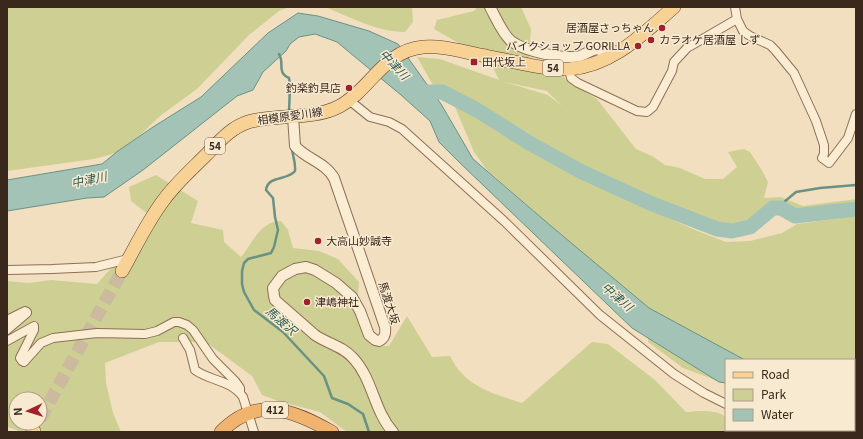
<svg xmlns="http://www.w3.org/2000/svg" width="863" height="439" viewBox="0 0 863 439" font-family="Georgia,'Noto Sans JP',serif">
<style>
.green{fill:#ced093;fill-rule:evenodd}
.water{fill:#a3c3b7;stroke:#699285}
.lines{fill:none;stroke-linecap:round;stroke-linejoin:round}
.stream{stroke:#699285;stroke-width:2.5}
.river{stroke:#a3c3b7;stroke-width:15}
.primary-tunnel{stroke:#ccba9f;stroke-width:13;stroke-dasharray:13 6;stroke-linecap:butt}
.minor-casing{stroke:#8c6f56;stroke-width:10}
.tertiary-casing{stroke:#8c6f56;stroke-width:12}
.primary-casing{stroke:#593d2b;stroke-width:14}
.trunk-casing{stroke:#593d2b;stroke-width:14}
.minor{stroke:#fbedd4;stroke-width:8}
.tertiary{stroke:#fbedd4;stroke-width:10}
.primary{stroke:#f8d194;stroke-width:13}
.trunk{stroke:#f0b46e;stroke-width:13}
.poi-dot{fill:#a0212c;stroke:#f8ead0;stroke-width:1.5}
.labels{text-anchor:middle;stroke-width:3;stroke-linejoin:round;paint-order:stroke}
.shield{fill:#f8ead0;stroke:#736252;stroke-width:1}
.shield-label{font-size:10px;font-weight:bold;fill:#3a281c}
.poi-label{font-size:11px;fill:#3a281c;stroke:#f8ead0;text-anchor:start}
.street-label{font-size:11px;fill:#3a281c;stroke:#f8ead0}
.water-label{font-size:12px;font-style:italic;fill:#2a5b54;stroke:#f8ead0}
</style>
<rect width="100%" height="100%" fill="#f1dfc0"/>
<path class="green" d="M7,7H289L279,11L249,35L197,89L160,116L139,136L116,153L94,159L7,171Z
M325,7H412L413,22L405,32C377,32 350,17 325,7Z
M477,7H521L531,29L529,56L539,71L563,75L566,80L597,99L636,149L652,156L665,165L680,168L705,179H723L737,167L728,152L744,149L750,152L763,172L768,182L764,198L781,197L803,206L856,199V206L804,211L793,208L780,201L763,209L739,226L700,221L594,174L545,148L484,110L433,85L417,57L440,59L499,80L485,51L462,45L434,29L437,20L474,11ZM505,82L547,91L562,106L548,95Z
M455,107L480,116L502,130L540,157L580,178L695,230L726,242L750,241L782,233L797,224L856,216V387H854V360H737L672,324L633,297L487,170L474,152Z
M156,175L198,201L191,223L223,230L224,242L241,257C253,243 260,221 281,221L288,230L293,248L319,251L338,259L359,282L357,309L362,327L371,345L389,346L407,316L432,357L450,356C465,387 492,393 522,403L592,342L608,344L655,380L686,412C699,411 715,409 726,417V430H787L798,432H347L320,412L278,401L262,395L252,376L206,342H159L105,363L106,383L113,413L121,432H17V430L7,427V281L29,283L51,280L97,284L112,267L135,260L149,215L131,201L129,187ZM16,399H40V423H16Z
M648,335L726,378V384L683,368L648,342Z"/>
<path class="water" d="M298,13L318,16L369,31L398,44L441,104L473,159L551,226L649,308L745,360H726V383L719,382L632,328L459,162L439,142L430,121L401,95L337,42L315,34L299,37L290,44L286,51L263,72L253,90L237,96L143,170L104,197L87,198L7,211V180L102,164L118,151L153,127L201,97L268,33Z"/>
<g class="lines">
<path class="stream" d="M279,54C285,63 276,72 289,78L290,85L289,112
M292,147C292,155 296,162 295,171C287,181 268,175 266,190L273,198L275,217L278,230L274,247L271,253L248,259L244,263L242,271V284L244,292L254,310L283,332L324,376L332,398L348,404L363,414L369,432
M777,208L796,192L820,188L856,185"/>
<path class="river" d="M420,92H442L477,110L531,144L582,172L650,203L717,229L732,231L750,227L773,208H781L795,216L856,209"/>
<path class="primary-tunnel" d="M40,419L122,271"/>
<g class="minor-casing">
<path id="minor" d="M735,7L737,19L743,31L750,36L770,45L775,50L794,73L816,121L824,145V154L822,158L829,163L848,138L856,114
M569,69L571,78L578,83L637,111L647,112L653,107L672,71L674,62L687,48L737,19
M349,100L370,117L389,122L402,129L504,221L600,315L674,374L704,393L726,404
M7,270L52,269L96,267L128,259
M7,320L25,311L27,312V313L7,330
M183,338L190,350L195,370C210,381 231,380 243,397L254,432
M7,341L34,326V330L20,358L22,361L24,362L41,343L53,338L97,333L145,334L157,331L174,322H179L187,325L193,330L213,359L235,381L240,388V392
M853,430H856"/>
</g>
<g class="tertiary-casing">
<path id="tertiary" d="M490,7C496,18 502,33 511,41C524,51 564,60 580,56C586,54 591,50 597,49L604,52L606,59
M293,116L295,146C306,159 325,162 334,178L385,327C386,334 385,338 379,341L375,340L369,335L360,311L352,297L336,283L315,270L306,267L295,269L282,276L273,288L274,296L275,300L315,335C328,344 343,346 354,359C373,380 374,411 393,432"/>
</g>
<g class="primary-casing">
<path id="primary" d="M122,271C135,248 147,222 163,201C175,184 191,170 206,155C219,142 230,128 248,122C278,113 312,121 340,106C371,89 383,51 423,47C445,45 466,53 486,56C511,61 544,70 569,69C612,66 643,34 674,7
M33,432L34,431"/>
</g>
<g class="trunk-casing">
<path id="trunk" d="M221,432C257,395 293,410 332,432"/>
</g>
<use href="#minor" class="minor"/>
<use href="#tertiary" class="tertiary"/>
<use href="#primary" class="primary"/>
<use href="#trunk" class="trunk"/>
</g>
<g class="poi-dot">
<circle cx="662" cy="28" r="4"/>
<circle cx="651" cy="40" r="4"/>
<circle cx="638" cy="46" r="4"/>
<rect x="470" y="58" width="8" height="8" rx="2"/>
<circle cx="349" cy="88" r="4"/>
<circle cx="318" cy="241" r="4"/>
<circle cx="307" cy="302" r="4"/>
</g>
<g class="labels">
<g class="shield">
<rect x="543" y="60" width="20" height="16" rx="3"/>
<rect x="205" y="138" width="20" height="16" rx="3"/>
<rect x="262" y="402" width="26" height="16" rx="3"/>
</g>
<g class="shield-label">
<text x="553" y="72">54</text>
<text x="215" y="150">54</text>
<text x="275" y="414">412</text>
</g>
<g class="poi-label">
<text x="654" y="32" text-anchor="end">居酒屋さっちゃん</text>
<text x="659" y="44">カラオケ居酒屋 しず</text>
<text x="630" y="50" text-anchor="end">バイクショップ GORILLA</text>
<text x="482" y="66">田代坂上</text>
<text x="341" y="92" text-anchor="end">釣楽釣具店</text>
<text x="326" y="245">大高山妙誠寺</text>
<text x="315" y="306">津嶋神社</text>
</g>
<g class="street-label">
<text transform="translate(290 116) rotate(-8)" y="4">相模原愛川線</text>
<text transform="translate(389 303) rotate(72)" y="4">馬渡大坂</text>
</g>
<g class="water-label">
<text transform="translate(394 65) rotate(47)" y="4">中津川</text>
<text transform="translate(89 180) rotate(-12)" y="4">中津川</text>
<text transform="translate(617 297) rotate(41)" y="4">中津川</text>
<text transform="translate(281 321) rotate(41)" y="4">馬渡沢</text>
</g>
</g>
<rect width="863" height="439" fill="none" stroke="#3a281c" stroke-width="16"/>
<rect x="725" y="359" width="130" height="72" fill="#f8ead0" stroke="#ac9c88"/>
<rect x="733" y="372" width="20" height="6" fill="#f8d194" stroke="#ac9c88"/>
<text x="761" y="379" font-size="12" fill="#3a281c">Road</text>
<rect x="733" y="389" width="20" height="12" fill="#ced093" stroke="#ac9c88"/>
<text x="761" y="399" font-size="12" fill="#3a281c">Park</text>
<rect x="733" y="409" width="20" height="12" fill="#a3c3b7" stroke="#ac9c88"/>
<text x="761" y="419" font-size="12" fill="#3a281c">Water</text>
<g transform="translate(28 411) rotate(266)"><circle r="19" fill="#f8ead0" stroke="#ac9c88"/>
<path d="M0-3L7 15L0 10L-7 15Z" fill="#a0212c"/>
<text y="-6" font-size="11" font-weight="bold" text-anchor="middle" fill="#3a281c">N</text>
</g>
</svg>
